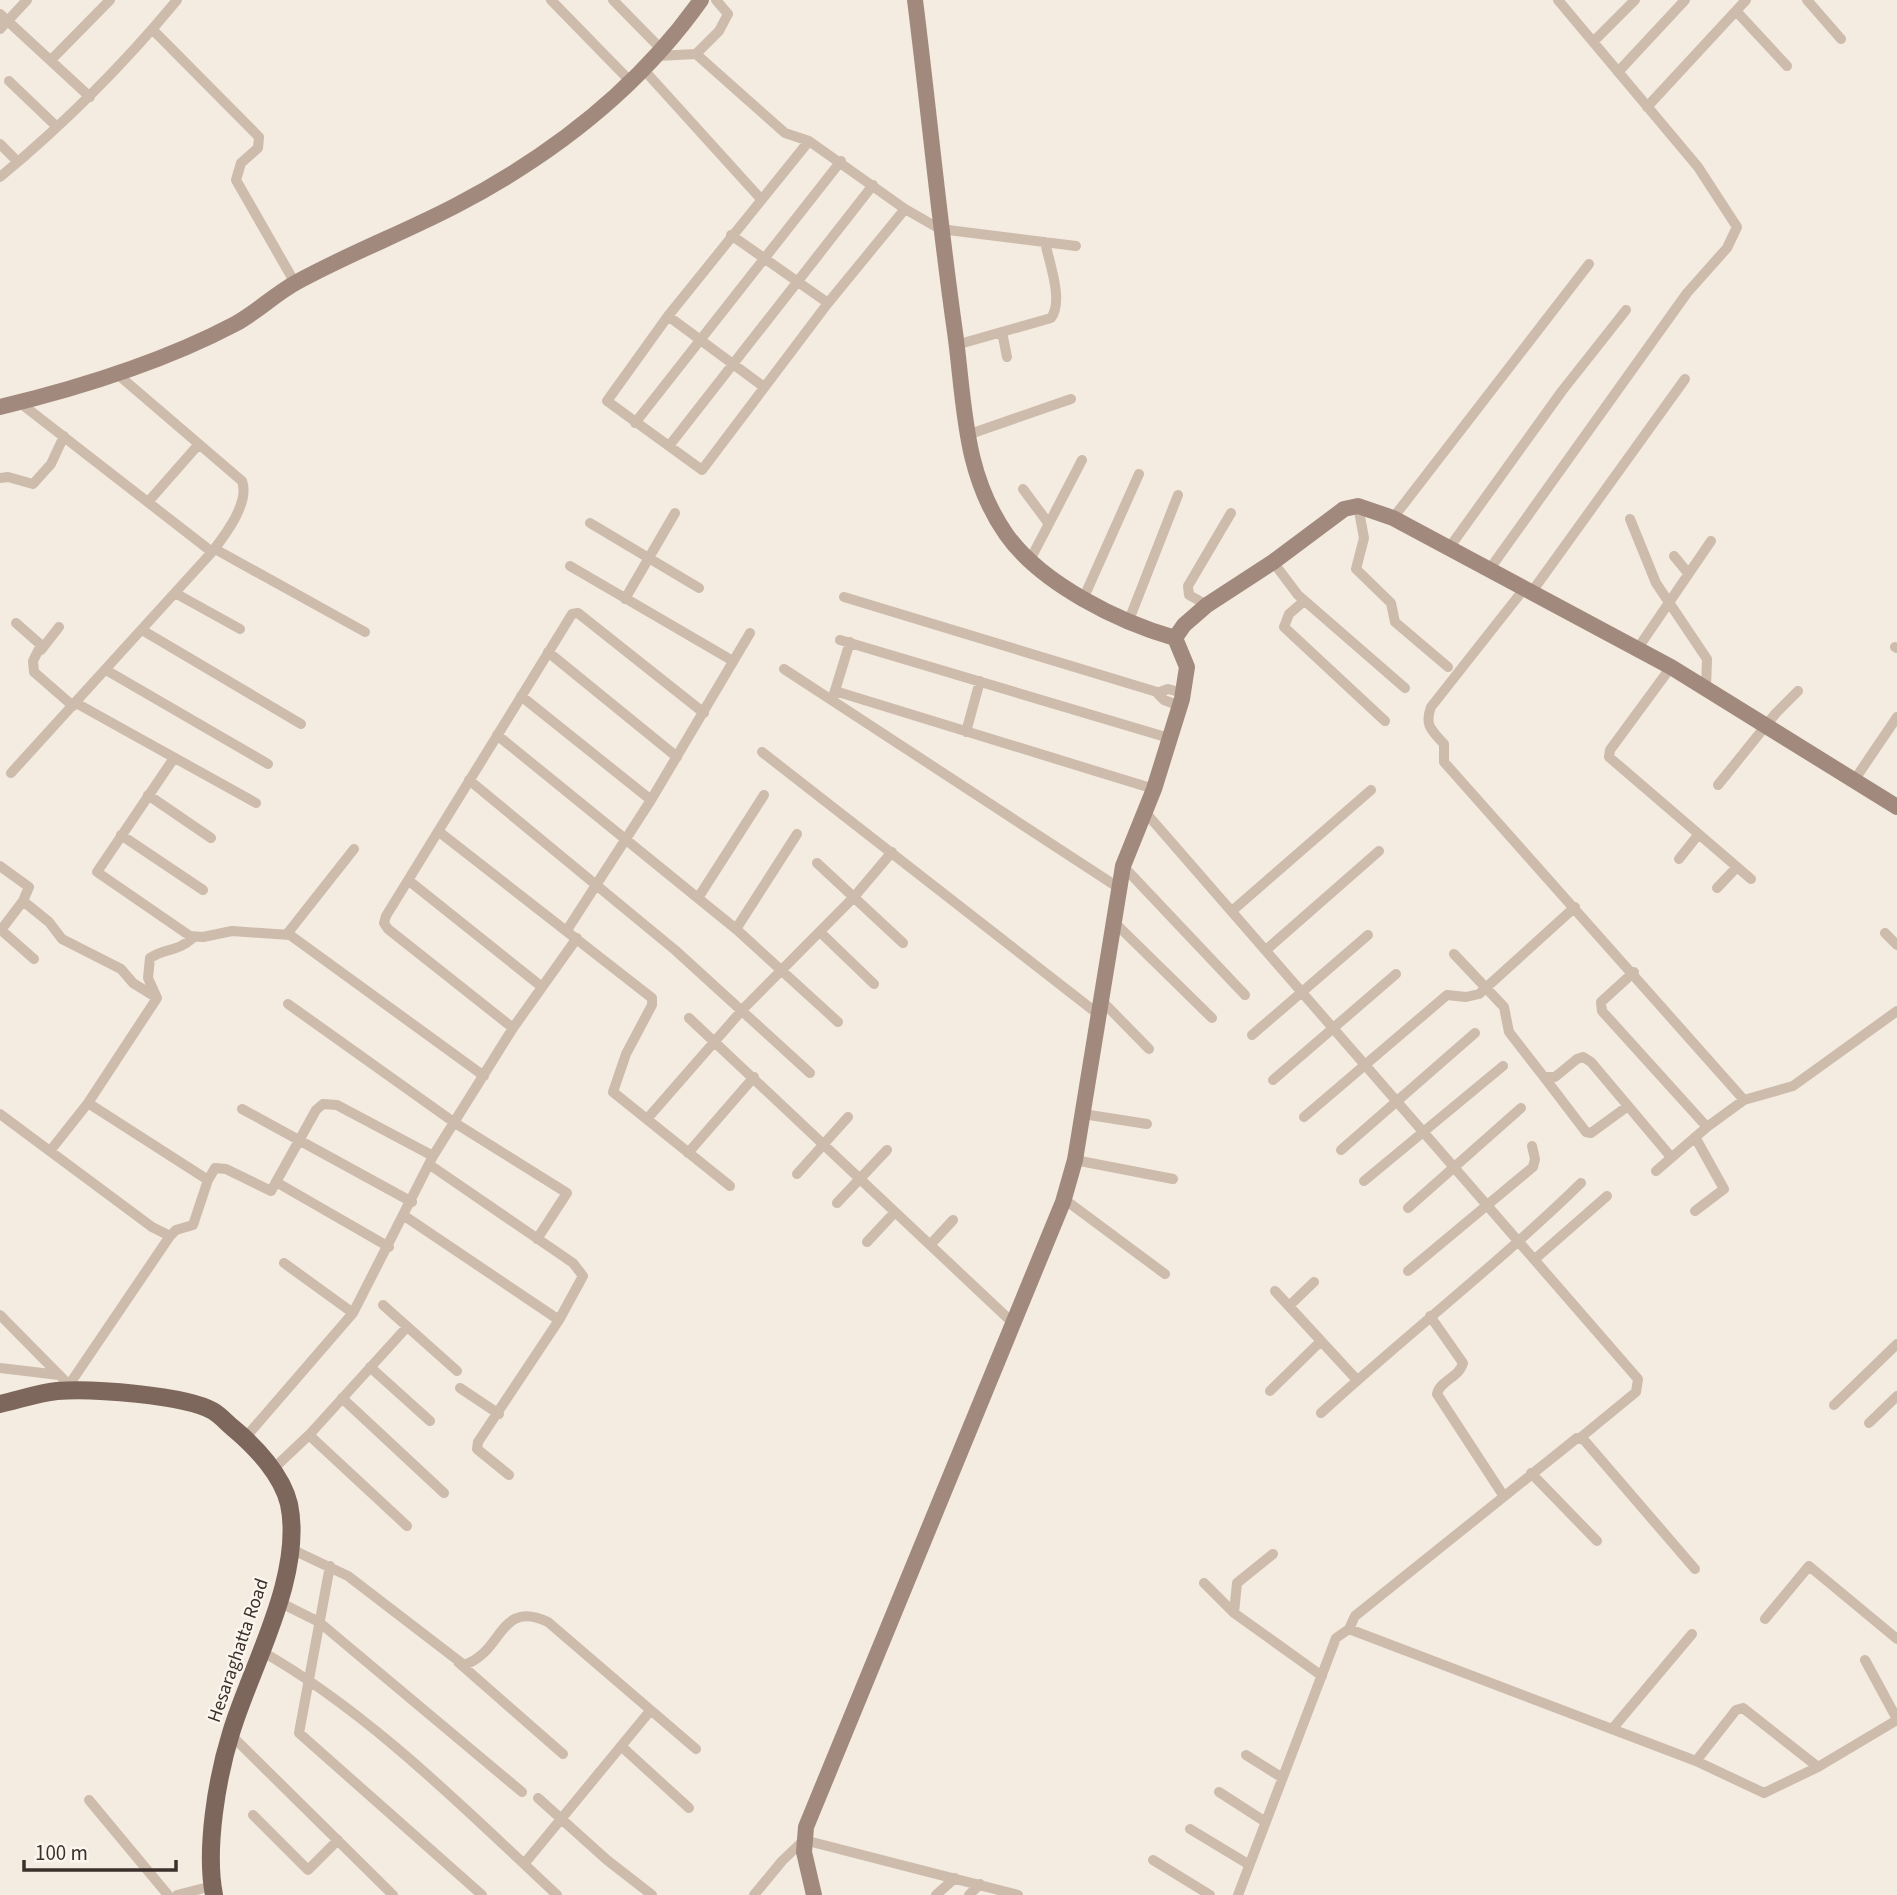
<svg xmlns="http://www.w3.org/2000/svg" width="1897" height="1895" viewBox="0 0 1897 1895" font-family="'Source Sans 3',sans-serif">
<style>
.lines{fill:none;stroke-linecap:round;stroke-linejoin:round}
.street{stroke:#cdbbac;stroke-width:10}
.secondary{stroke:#a18a7d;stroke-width:16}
.primary{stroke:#7d675c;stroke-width:18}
.labels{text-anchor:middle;stroke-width:5;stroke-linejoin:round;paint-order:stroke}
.street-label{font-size:19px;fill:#3b302b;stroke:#fbf5ee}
</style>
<rect width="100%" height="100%" fill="#f4ebe1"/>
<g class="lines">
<path class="street" d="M551,0L631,82
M613,0L663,51
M1807,0L1841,39
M1736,11L1787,66
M0,14L90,97
M0,29L27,0
M153,30L259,137L258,148L241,163L236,180L295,283
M1593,42L1635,0
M696,54L719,31L728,14L716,0
M657,56L696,54L785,133L809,141
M51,60L110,0
M644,70L760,198
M1618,72L1685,0
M9,81L56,126
M1647,107L1746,0
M0,144L18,162
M0,177C64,124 124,64 177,0
M905,209L828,303L702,470L607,401L668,316L809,141L905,209L940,229L1076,246
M731,235L828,303
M668,316L764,387
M1002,332L1007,357
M956,345L1051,318C1064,301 1049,262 1045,242
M19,402L212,552
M635,423L841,161
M967,435L1071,399
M669,446L873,185
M0,478L8,477L33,484L51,464L64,436
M1023,489L1049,524
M148,502L199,444
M1358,506L1364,538L1356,569L1391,603L1395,622L1448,667
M1393,518L1589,264
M1630,519L1656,583L1707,659L1706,687
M590,523L699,588
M1449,548L1562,391L1626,310
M215,549L365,632
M1674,556L1688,573
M1029,562L1082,460
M1273,562L1298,595L1405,688
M570,566L733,661
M1489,570L1687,293L1727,248L1737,227L1698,167L1558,0
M1524,589L1431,707C1424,725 1432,731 1444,744V762L1744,1100
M175,593L240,629
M1531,593L1685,379
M844,597L1157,692
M1084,597L1139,474
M625,599L675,513
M1304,601L1289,614L1284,627L1385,721
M1207,605L1189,595L1188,586L1231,513
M1129,620L1178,495
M16,623L41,645L33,661L34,672L73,706
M142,630L301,724
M840,640L1169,738
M1895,647L1897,648
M1638,648L1711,541
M41,650L59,627
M548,652L677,757
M1671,667L1610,750L1609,757L1751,879
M784,669L1119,888
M106,670L268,764
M835,691L1154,789
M521,696L651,800
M833,697L850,642
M76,703L256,803
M1180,706L1164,700L1157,693L1168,689L1183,693
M966,732L980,681
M497,735L736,929L838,1022
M762,752L1098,1014
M174,758L97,872L190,936L203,937L232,931L290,935L484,1076
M11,773L212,552C225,535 250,503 242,481L116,373
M469,780L675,950L810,1073
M1853,782L1897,717
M1718,785L1776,713L1798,691
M148,795L211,838
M1146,813L1638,1379L1636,1392L1580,1438
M438,831L652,998V1005L626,1054L613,1092L730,1186
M121,835L203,890
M1679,859L1698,835
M817,863L903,943
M0,866L29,887L23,901L1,930L34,959
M1123,866L1245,995
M408,880L542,987
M1717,888L1737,867
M698,898L764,795
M23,901L49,922L62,939L121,969L133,983L157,998
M1232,911L1371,790
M1114,922L1212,1018
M736,929L797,834
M567,930L651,800L750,633
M820,932L874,984
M1885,933L1897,945
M287,934L354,849
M1266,950L1379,851
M1454,954L1504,1007L1509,1032L1544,1077H1555L1577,1059L1583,1057L1591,1062L1671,1157
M1634,972L1601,1002L1602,1011L1707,1127
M1101,1000L1149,1049
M288,1004L455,1123L567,1193L537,1239
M689,1018L1014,1324
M513,1028L388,929L384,923L386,916L572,614L578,613L704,713
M1252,1035L1368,935
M1544,1077L1586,1132L1591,1133L1628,1106
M1273,1080L1396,974
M88,1103L157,998L148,978L150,958C167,947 176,953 194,937
M242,1109L412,1202
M0,1114L152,1227L170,1236
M1083,1114L1147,1124
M1304,1117L1447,995L1466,997L1479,994L1575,907
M647,1119L743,1009L854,897L892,852
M1341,1150L1475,1033
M50,1151L88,1103L208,1180
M688,1153L754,1077
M1075,1160L1173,1179
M430,1165L573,1263L583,1276L559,1320
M1656,1171L1707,1127L1744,1100L1793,1086L1897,1011
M797,1174L848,1117
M1364,1181L1503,1066
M276,1182L389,1247
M1064,1199L1165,1274
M837,1203L887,1150
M1408,1208L1521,1108
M1695,1211L1724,1189L1695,1137
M403,1215L559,1320L478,1442L477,1449L509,1475
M867,1242L895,1212
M930,1245L953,1220
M1535,1259L1607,1196
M284,1263L353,1313
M1408,1271L1533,1167L1535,1159L1532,1146
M1275,1291L1357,1380
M383,1305L457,1371
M1289,1306L1314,1282
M0,1315L74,1390
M1430,1316L1463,1363C1459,1378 1440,1380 1437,1394L1503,1495
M370,1367L430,1421
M0,1368L59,1375
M69,1385L170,1236L176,1230L193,1225L208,1180L215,1168L226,1169L271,1191L316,1110L323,1104L337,1105L433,1156
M460,1388L499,1414
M1270,1391L1321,1341
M342,1398L444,1493
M1834,1405L1897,1344
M1321,1413C1406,1335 1498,1264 1581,1183
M1869,1423L1897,1396
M309,1435L407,1526
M245,1438L353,1313L433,1156L513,1028L577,938
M273,1469L309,1435L407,1327
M1531,1473L1597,1541
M289,1548L348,1576L464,1665C504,1652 498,1599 548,1622L696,1749
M330,1566L299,1733L482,1895
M1204,1583L1234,1613L1322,1676
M279,1602L319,1622L522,1792
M1234,1613L1237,1583L1273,1554
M1765,1619L1809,1566L1897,1639
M1349,1629L1355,1616L1577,1438L1584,1440L1695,1569
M261,1651C368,1711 467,1811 557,1895
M1865,1660L1897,1719
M458,1662L563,1754
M1613,1728L1692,1634
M230,1734L393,1895
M621,1746L689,1808
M1246,1755L1281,1777
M1696,1761L1736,1710L1743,1708L1818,1767
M1219,1792L1264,1821
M538,1798L607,1860L652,1895
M89,1800L168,1895
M253,1815L308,1870L338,1840
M1190,1829L1248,1864
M1153,1860L1210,1895
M524,1864L650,1711
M177,1895L212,1886
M754,1895L782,1861L804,1840L1018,1895
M936,1895L955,1878
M969,1895L980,1884
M1238,1895L1336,1638L1349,1629L1696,1761L1764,1793L1818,1767L1897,1720"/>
<path class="secondary" d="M0,407C79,388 163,362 235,324C257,312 275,294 297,282C348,254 403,233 455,206C551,156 638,89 701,0
M1175,638L1184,625L1207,605L1273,562L1344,509L1358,506L1393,518L1671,667L1897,807
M814,1895L804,1852L806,1827L1063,1202L1075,1160L1123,866L1154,789L1182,699L1187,667L1175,638C1119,622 1041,584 1006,534C963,472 965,405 955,332C939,221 929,111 915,0"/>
<path class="primary" d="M0,1404C18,1400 38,1393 57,1391C90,1388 185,1395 213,1411C220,1415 227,1423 233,1428C256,1447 282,1475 289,1504C304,1576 251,1666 231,1733C217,1778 205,1849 214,1895"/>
</g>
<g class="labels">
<g class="street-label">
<text transform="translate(237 1650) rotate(-71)" y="7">Hesaraghatta Road</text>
</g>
</g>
<path d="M24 1860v10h152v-10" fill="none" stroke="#3b302b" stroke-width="3.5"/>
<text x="35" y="1860" font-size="21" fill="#3b302b" stroke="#fbf5ee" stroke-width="5" paint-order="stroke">100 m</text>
</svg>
